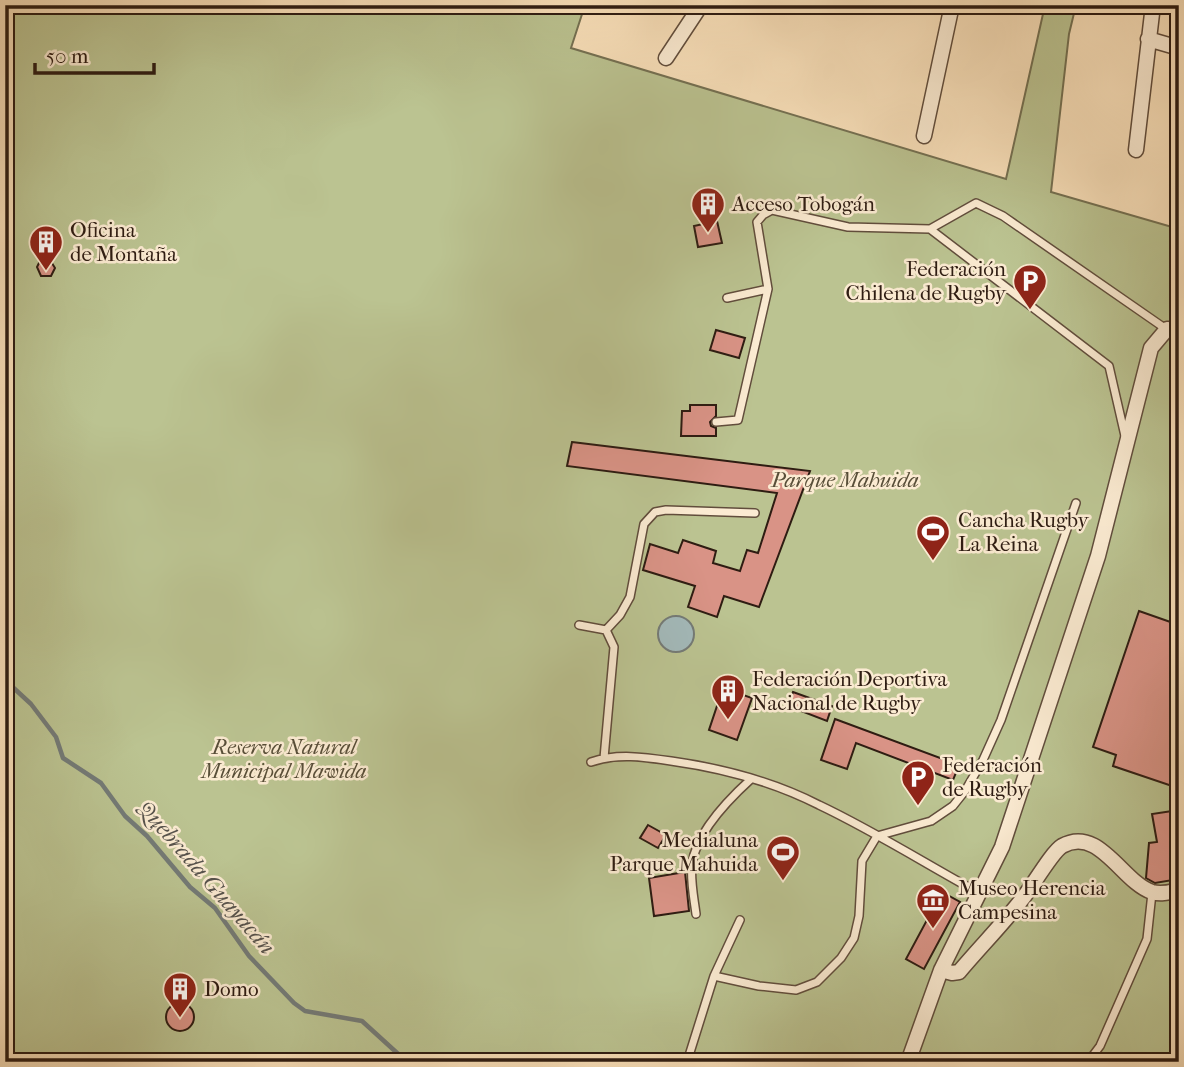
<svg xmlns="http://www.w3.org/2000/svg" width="1184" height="1067" viewBox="0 0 1184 1067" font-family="'IM FELL French Canon',serif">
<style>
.green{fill:#bbc391;stroke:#747052;stroke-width:2}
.water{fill:#a3babb;stroke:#747b77;stroke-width:2}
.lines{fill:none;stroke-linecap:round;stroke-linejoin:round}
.stream{stroke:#747b77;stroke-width:4.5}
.building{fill:#d99386;stroke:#2e1c12;stroke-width:2}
.lane-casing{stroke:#614d3c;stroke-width:10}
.street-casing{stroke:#614d3c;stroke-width:17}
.lane{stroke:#fbebd2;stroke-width:7}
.street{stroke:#fbebd2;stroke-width:14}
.labels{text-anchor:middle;stroke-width:5;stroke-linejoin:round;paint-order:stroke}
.poi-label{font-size:21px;fill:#2e1c12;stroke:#fbebd2;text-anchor:start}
.park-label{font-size:21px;font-style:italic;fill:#584e38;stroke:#fbebd2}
.water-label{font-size:23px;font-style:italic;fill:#57534d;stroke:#fbebd2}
</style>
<rect width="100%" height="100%" fill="#f9e0ba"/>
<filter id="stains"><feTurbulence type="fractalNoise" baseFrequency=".00286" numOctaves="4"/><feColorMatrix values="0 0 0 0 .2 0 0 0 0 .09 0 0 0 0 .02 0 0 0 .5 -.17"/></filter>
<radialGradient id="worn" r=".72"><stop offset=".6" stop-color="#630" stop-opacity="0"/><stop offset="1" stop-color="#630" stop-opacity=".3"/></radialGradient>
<path class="green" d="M5,5H585L571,48L1006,179L1045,5H1076L1069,34L1051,192L1179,229V1062H5Z"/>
<path class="water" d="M658 634a18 18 0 1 1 36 0a18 18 0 1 1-36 0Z"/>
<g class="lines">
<path class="stream" d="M5,680L31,704L56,737L63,758L101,783L125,816L147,836L190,887L215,908L249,956L294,1003L305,1011L362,1021L407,1062"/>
</g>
<path class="building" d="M717,221L722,243L698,247L694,226Z
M50,260L55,268L51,276H41L37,267L40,261Z
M716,330L745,338L739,358L710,350Z
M690,405H716V416L710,422L711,426L716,428V436H681L682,411H690Z
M572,442L810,471L759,607L724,596L717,617L688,607L695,586L643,570L650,544L678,553L683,540L716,551L713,563L740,571L747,550L758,553L777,493L567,466Z
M1139,611L1179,625V767L1172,786L1113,766L1116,755L1093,747Z
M723,688L752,698L737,740L709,730Z
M793,692L832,706L827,721L788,706Z
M835,719L959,765L953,780L856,743L847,769L821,760Z
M1179,810V879L1155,883L1146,878L1149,843L1157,842L1152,814Z
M648,825L666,835L658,848L640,838Z
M685,872L689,911L654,916L649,878Z
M942,892L960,902L924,969L906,959Z
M166 1017a14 14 0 1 1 28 0a14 14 0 1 1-28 0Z"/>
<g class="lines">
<g class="lane-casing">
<path id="lane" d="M930,229L1109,366L1125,436
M727,298L768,289L757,222L763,215L772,210L848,227L930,229L976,203L1003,216L1166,329
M716,422L738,420L768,289
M579,625L606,630L614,647L604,758
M606,630L620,615L630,597L644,524L655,512L666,510L755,513
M591,762C617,753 644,757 671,761C721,768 774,782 819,805C874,831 926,864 979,893
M696,914C694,898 690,880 692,864C696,833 729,799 751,779
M714,976L759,986L796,990L817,982L841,958L854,938L859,916L862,861L877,836L931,821L953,806L965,791L983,760L1001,720L1076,503
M687,1062L714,976L740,920
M1088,1062L1100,1046L1147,939L1152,893"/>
</g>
<g class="street-casing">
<path id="street" d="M1148,39L1179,48
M666,58L701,5
M924,136L952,5
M1136,150L1153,5
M941,970L952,973L959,972C980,947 1003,924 1023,898C1032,887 1052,852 1062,846C1099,825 1122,882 1152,892C1162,895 1170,892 1179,890
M908,1062L941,970L1002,847L1098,556L1151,348L1167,329L1179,331"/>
</g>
<use href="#lane" class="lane"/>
<use href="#street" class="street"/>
</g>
<defs>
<g id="building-pin" transform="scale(1.75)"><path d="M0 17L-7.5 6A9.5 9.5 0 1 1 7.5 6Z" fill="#8f2418" stroke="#fbebd2"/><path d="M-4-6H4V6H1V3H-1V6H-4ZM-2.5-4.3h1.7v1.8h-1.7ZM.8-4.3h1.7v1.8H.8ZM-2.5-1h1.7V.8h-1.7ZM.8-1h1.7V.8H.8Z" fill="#fff"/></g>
<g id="parking-pin" transform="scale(1.75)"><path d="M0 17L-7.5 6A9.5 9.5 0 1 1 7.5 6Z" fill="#8f2418" stroke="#fbebd2"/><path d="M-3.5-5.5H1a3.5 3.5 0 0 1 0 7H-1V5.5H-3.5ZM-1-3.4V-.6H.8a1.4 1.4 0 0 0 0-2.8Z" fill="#fff"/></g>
<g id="stadium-pin" transform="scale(1.75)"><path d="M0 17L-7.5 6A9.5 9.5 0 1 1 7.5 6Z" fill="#8f2418" stroke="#fbebd2"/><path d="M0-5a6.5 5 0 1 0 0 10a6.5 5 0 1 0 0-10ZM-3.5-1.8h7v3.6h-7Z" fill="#fff"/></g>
<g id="museum-pin" transform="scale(1.75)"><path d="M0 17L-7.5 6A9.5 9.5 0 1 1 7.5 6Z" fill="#8f2418" stroke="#fbebd2"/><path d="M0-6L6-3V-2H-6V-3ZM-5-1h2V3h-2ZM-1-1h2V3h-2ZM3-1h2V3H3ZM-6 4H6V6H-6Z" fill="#fff"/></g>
</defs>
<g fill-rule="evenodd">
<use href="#building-pin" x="708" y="204"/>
<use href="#building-pin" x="46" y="242"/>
<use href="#parking-pin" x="1030" y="281"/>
<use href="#stadium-pin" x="933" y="532"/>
<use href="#building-pin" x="728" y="691"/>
<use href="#parking-pin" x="918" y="777"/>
<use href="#stadium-pin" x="783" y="852"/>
<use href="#museum-pin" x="933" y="900"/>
<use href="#building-pin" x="180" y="989"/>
</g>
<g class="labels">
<g class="poi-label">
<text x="732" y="211">Acceso Tobogán</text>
<text x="70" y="237">Oficina<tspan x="70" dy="24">de Montaña</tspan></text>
<text x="1006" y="276" text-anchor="end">Federación<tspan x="1006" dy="24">Chilena de Rugby</tspan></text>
<text x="958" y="527">Cancha Rugby<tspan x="958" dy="24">La Reina</tspan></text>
<text x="752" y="686">Federación Deportiva<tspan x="752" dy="24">Nacional de Rugby</tspan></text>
<text x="942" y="772">Federación<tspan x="942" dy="24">de Rugby</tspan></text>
<text x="758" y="847" text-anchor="end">Medialuna<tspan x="758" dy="24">Parque Mahuida</tspan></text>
<text x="958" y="895">Museo Herencia<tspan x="958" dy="24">Campesina</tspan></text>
<text x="204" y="996">Domo</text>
</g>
<g class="park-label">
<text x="845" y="487">Parque Mahuida</text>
<text x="284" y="754">Reserva Natural<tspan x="284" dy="24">Municipal Mawida</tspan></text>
</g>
<g class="water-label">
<text transform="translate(207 877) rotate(49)" y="8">Quebrada Guayacán</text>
</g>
</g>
<rect width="1184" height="1067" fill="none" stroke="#f9e0ba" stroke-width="28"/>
<rect x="7" y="7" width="1170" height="1053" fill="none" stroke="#2e1c12" stroke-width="3.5"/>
<rect x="14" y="14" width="1156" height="1039" fill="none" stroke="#2e1c12" stroke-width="2"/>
<path d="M35 63v10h119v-10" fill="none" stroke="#2e1c12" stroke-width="3.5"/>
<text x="46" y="63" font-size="21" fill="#2e1c12" stroke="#fbebd2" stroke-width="5" paint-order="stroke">50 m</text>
<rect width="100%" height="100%" filter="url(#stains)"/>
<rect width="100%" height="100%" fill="url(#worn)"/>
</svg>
